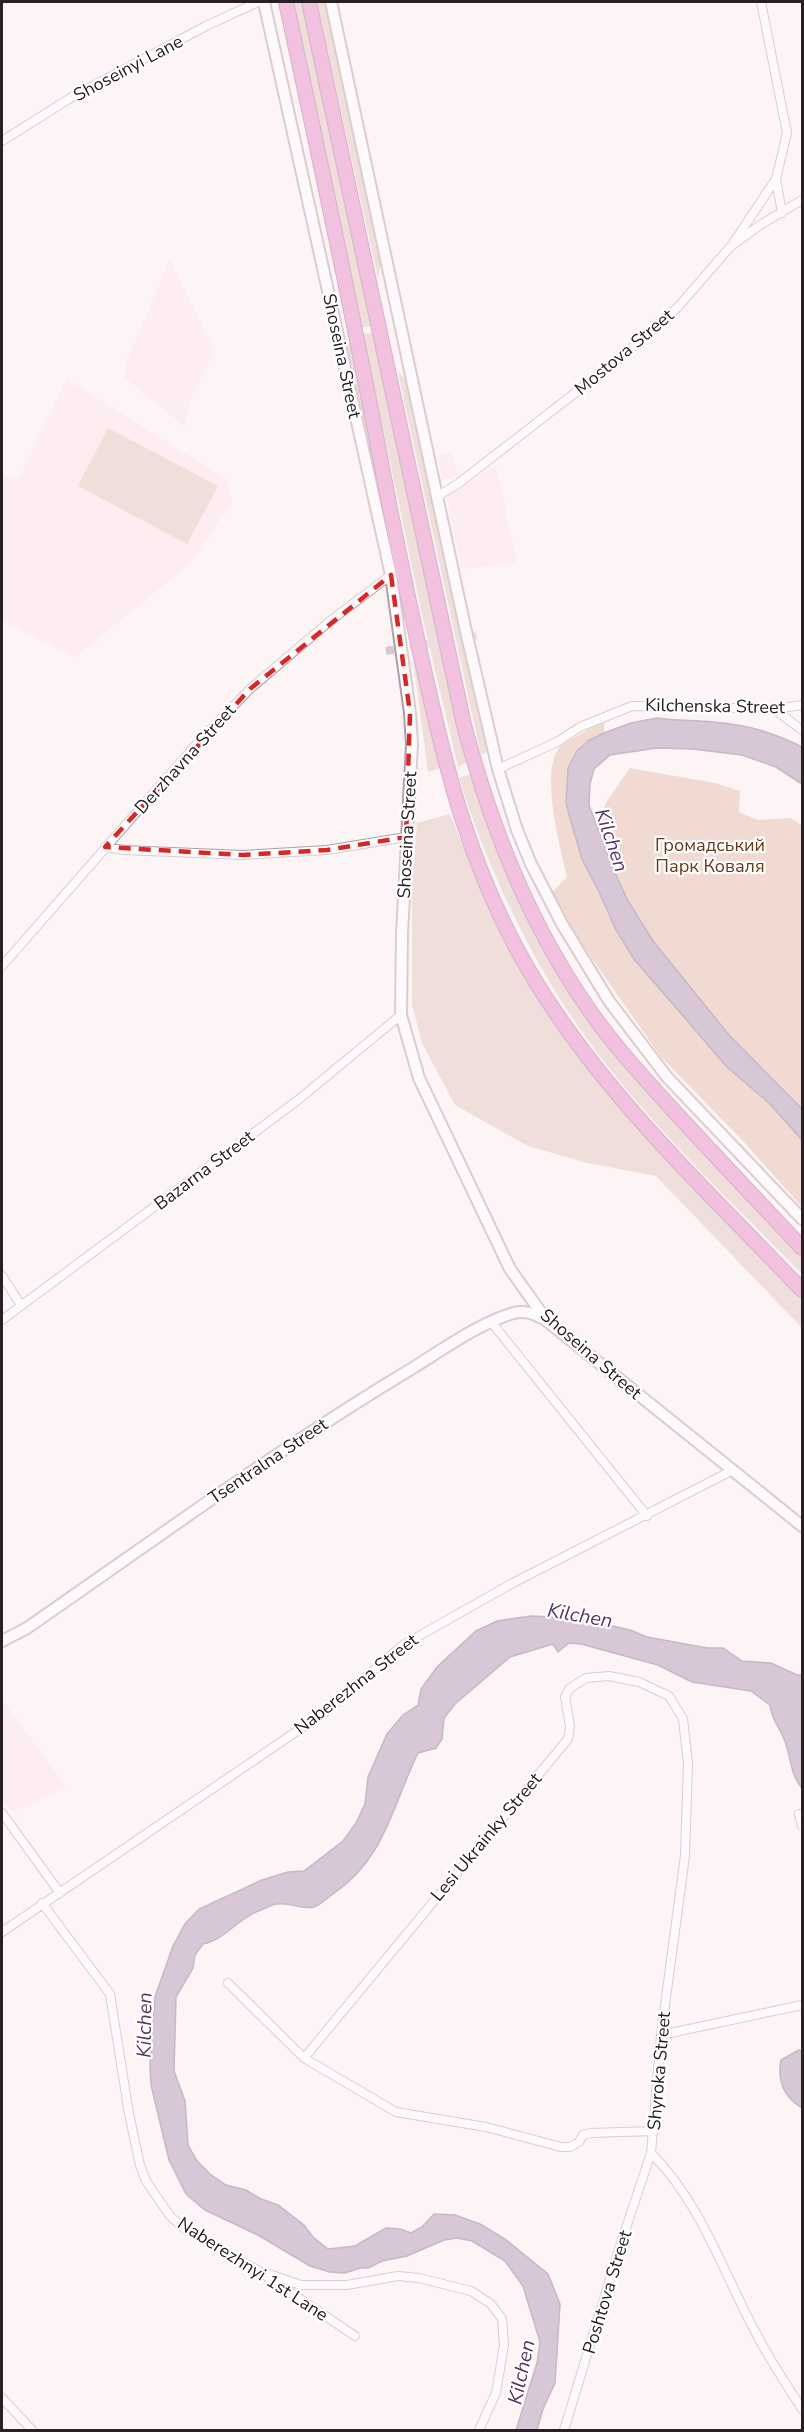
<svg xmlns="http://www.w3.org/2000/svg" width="804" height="2432" viewBox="0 0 804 2432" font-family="'Nunito Sans',sans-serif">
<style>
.built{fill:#fce3e8}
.green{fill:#ddc4b6}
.forest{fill:#e0bba6}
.water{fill:#aa93b2;stroke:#837087;stroke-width:1.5}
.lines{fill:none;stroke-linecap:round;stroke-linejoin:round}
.street-tunnel{stroke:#d2cacc;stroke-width:8;stroke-dasharray:8 4;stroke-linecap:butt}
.street-casing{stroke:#b29da1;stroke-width:10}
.secondary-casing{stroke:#b29da1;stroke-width:14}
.highway-casing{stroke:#a4608d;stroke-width:16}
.street{stroke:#fff;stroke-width:8}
.secondary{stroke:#fff;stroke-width:10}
.highway{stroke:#e783c6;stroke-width:14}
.marked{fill:none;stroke:#d62828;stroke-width:4.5;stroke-dasharray:12 8;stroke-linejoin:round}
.labels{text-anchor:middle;stroke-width:4.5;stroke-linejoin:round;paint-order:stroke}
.street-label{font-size:18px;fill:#282022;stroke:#fff}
.park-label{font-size:18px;fill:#693818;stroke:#fff}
.water-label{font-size:20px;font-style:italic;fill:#573662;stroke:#fff}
</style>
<rect width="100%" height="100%" fill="#fdf4f6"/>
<path class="built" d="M170,259L214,351L192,395L184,426L124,377L127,361Z
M67,379L227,480L232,502L190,563L76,657L2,620V473L18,480Z
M450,452L459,474L451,478L442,479L438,456Z
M496,465L517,563L461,569L447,497Z
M2,1699L66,1787L12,1812L2,1799Z"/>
<path class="green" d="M291,2H302L374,326L362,327Z
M317,2H326L382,260L378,278Z
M375,332L394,429L468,762L458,767L423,619L363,334Z
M353,341L440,768L428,772L412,651L388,528L346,344Z
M398,372L406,380L487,752L481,755Z
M108,428L218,486L187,544L78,486Z
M471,774L487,824L512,881L571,990L802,1254V1274C736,1206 665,1140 606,1064C539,979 492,881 459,778Z
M450,814C478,883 507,952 548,1014C620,1120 714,1208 802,1300V1328L656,1176L587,1163L528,1146L455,1105L422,1043L412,1005V885L417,823Z"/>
<path class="forest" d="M604,721V733L588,741L577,751L568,768L582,859L634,959L727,1067L770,1104L802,1140V1207L744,1142L661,1057L574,933L551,893L567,877C560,848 540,772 559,748C565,741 595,727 604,721Z
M630,768L715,783L740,791L739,812L758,820L790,818L802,825V1109C738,1048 673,980 629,902C615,879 606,852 597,826L607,801Z"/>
<path class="water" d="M657,718C676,721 694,720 713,722C744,724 775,733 802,747V784L776,767L742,755L693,749L657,748L610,755L594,769L590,784L589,805L613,869L628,901L653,941L729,1035L802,1109V1140L770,1104L727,1067L634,959L616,930L600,894L582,859L566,804L568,768L577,751L588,741L604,733L631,723Z
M531,1616L577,1618L630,1630L647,1637L707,1648H723L742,1661L771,1663L797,1675H802V1788C790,1775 791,1755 784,1739C779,1725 772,1722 770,1705L751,1691L692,1682L658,1665L581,1644L569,1643L558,1652L553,1644L510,1657L455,1704L444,1718L442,1739L436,1748L418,1753C392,1806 385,1859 333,1894C327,1898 320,1905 314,1907C301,1910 290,1902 278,1904C272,1904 266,1908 261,1910C239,1917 225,1940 203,1944L195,1955L193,1968L176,1997L174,2071L185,2101L188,2145L197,2161L210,2174L226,2185L246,2190L261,2199L278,2205L304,2225L313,2237L328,2249L355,2246L386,2228L400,2229L411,2233L422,2227L434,2214L455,2215L480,2224L505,2239L548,2274L560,2304L555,2383L543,2409L537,2430H516L537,2363L540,2342L523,2286L505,2261L472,2241L457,2238L444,2240L407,2256L382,2261L368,2268H360L345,2273L330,2272L310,2266L258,2235L205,2210L186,2194L169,2160L151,2085L150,2065L155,1997L173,1946L185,1924L199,1909L262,1880L288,1872L304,1871L343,1841L356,1823L365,1804L368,1777L387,1734L403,1715L418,1705L421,1689L437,1667L476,1631L497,1621Z
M799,2050L802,2052V2108C784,2097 777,2081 781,2060Z"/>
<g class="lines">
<path class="street-tunnel" d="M386,651L477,635"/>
<g class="street-casing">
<path id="street" d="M2,141L72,97L206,26L258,2
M776,179L782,213
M734,242L776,179L787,133L761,2
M438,496L459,483L620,358L678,307L730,247L760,225L802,200
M774,709L802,730
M498,769L557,742L580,727L632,706L774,709L802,705
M105,847L124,850L243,855L327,850L406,837
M2,966L200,740L250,689L330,621L391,575
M2,1276L21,1305
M2,1320L298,1100L401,1015
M492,1323L647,1516
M2,1813L60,1893
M799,1814L802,1826
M42,1903L110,1994L129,2114L140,2165L146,2181L170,2216L185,2229L259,2271L355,2336
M2,1932L325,1712L403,1645L511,1584L733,1470
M228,1983L304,2058L396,2112L486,2127L561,2147H570L579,2142L583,2135L591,2133L654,2131
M661,2035L802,2005
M304,2058L568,1739L570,1726L565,1697L570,1688L586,1678L609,1676L639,1682L669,1696L683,1719L688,1763L685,1856L661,2035L651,2153L622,2240L564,2430
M651,2153C702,2204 723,2273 757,2335C770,2361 787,2385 802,2409
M269,2274L301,2285H347L398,2276L419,2278L471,2291L491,2304L502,2319L504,2345L496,2393L479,2430
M2,2398L32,2430"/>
</g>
<g class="secondary-casing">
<path id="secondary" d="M264,2L391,575L410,713L412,744L402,934L401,1015L419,1078L510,1269L547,1321L802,1526
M331,2L465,627L498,769L517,830L531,864L562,924L609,1001L667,1077L802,1219
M2,1641L27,1628C150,1543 270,1455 398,1377C431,1358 477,1323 514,1313C525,1310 534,1314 544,1319"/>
</g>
<g class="highway-casing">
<path id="highway" d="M286,2C317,146 348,291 376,436C391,516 407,595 425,674C447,774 469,860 518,951C589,1082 701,1184 802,1290
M309,2L464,725C491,827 529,924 590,1011C615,1047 645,1079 675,1112C717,1158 760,1203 802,1248"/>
</g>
<use href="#street" class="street"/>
<use href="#secondary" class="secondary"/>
<use href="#highway" class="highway"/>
</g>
<path d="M0 0H804V2432H0ZM391,575L410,713L406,837L327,850L243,855L105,847L250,689Z" fill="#fdf4f6" fill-opacity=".55" fill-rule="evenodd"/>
<path class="marked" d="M391,575L410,713L406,837L327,850L243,855L105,847L250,689Z"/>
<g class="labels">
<g class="street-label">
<text transform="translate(128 68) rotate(-28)" y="6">Shoseinyi Lane</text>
<text transform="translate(624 352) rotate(-40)" y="6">Mostova Street</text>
<text transform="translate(342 356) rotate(78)" y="6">Shoseina Street</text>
<text transform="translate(715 706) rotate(1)" y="6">Kilchenska Street</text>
<text transform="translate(185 759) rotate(-48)" y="6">Derzhavna Street</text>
<text transform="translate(407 835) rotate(-87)" y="6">Shoseina Street</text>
<text transform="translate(204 1170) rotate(-37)" y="6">Bazarna Street</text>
<text transform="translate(591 1354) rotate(41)" y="6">Shoseina Street</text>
<text transform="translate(268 1461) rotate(-34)" y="6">Tsentralna Street</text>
<text transform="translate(356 1684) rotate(-38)" y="6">Naberezhna Street</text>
<text transform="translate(486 1837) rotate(-50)" y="6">Lesi Ukrainky Street</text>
<text transform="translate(659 2071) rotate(-85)" y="6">Shyroka Street</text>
<text transform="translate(253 2269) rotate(33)" y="6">Naberezhnyi 1st Lane</text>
<text transform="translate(607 2292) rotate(-73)" y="6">Poshtova Street</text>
</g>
<g class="park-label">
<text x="710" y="851">Громадський<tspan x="710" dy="21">Парк Коваля</tspan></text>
</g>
<g class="water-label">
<text transform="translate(612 840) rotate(71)" y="7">Kilchen</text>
<text transform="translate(580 1615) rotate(10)" y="7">Kilchen</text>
<text transform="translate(144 2025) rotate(-89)" y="7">Kilchen</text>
<text transform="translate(521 2372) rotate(-78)" y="7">Kilchen</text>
</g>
</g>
<rect width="804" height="2432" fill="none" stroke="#282022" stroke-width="6"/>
</svg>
